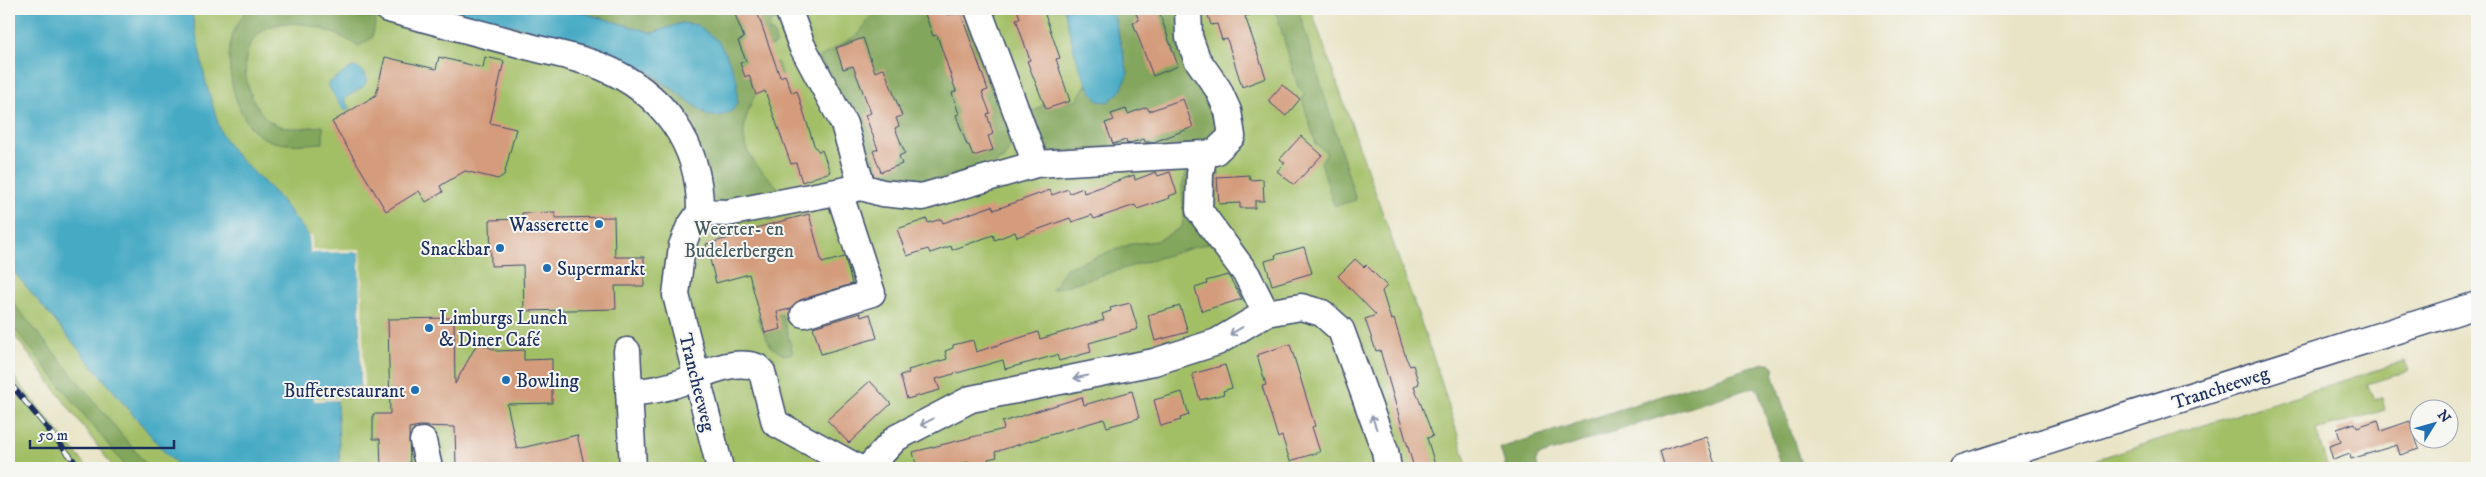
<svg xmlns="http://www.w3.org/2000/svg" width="2486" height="477" viewBox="0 0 2486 477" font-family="'IM FELL DW Pica',serif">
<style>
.green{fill:#a3bf66;stroke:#5f7762}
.forest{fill:#82a65b;stroke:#4e6a5c}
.water{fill:#46aac5;stroke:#306c92}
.pier{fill:#e9e4c6}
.building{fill:#d49c7d}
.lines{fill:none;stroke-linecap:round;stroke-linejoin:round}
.minor-casing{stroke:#3a4a6e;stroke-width:29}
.minor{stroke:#fff;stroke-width:26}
.rail-casing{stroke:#1b2f5e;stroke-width:5.5}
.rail{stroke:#f6f6f2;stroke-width:4;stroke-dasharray:11;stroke-linecap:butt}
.oneway{stroke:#8d97ae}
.poi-dot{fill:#1f6fb2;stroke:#f6f6f2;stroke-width:2}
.labels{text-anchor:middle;stroke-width:4;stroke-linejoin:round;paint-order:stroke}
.poi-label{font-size:19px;fill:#1b2f5e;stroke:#f6f6f2;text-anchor:end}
.park-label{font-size:19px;fill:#445a60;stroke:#f6f6f2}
.street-label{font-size:19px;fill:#1b2f5e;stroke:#f6f6f2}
</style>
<rect width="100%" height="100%" fill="#f6f6f2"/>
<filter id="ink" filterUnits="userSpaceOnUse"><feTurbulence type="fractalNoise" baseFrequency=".02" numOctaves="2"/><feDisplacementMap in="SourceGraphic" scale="10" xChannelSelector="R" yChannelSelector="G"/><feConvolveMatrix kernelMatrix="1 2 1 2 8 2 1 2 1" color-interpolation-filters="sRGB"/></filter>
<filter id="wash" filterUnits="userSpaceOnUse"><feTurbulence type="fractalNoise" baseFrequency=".0096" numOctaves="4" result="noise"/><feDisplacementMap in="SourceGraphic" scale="20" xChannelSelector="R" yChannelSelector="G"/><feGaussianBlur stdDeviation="1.12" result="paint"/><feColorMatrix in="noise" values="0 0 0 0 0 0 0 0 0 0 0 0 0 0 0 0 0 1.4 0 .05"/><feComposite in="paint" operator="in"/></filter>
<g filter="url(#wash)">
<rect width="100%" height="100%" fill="#e9e4c6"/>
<path class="green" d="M9,9H1311L1437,368L1468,468H114L9,328Z
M2405,361L2409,371L2367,384L2374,399L2382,398L2385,410L2316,430L2328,468L2072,467Z
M9,371L88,468H9Z"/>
<path class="forest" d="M248,9H338L358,17L376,18L372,38L359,46C339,35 317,24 294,23C248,22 236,60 252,97C257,108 265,121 277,125C291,131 308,127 323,126V143C304,144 283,147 266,139C238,127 226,74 230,47C232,32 239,20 248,9Z
M570,9H701L708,13L718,9H781L785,14L778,20L770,21L769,33L773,32L777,44L764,49L770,65L777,62L785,85L756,93C731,144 747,157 783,192L723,202L715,200L685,118L648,71L709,116L718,41L697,25L681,23L653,33Z
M870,9H967L1015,132L1013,143L1003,159L983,169L912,184L873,180L820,57L859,34L872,14Z
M1112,9H1178L1224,126L1211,143L1044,152L1023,112L1036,110L1047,102L1048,106L1077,100L1086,84L1087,87L1128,73Z
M1275,9H1298L1356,200L1334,206L1321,162L1327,153L1316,144L1302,99L1305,94L1298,87Z
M1216,160C1225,183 1212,194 1214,216C1215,224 1219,232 1222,239L1052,290L1066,268L1131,244L1157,241L1182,227L1184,215L1182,186L1189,165Z
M9,298L149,468H127L9,322Z
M782,314L793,353L784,355L771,347L757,318Z
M1764,363H1770L1773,367L1774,376L1802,468H1781L1758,390L1754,387L1538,456L1536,461L1538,468H1506L1500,448Z"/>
<path class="water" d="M9,9H191L206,83L221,133L234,153L276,194L309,236L310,252H359L361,387L314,388V401L337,400L340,468H182L167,455L9,266Z
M440,9H570L653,33L681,23L697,25L718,41L726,54L737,80V103L732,111L720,116H709L648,71L585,42Z
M1064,9H1112L1128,73L1121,91L1108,102L1098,101C1077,74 1072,41 1064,9Z
M352,67C361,68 364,71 367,79L364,86L344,99L349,108L344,111L327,84Z"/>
<path class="pier" d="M309,236H312V250L359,249L361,251L364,388L316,390L317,398H337L339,400L314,401V388L361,387L359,252L310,253Z"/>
<g id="blocks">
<path class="building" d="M733,9H756L780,77L785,75L792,93L797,91L814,145L819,152L822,150L830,172L802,182L796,163L791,164L765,91L756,95L749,75L745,77L740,63L746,61L738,41L744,38Z
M923,9H945L948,15L960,11L988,90L982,92L990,113L987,114L993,134L988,136L993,150L973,156L969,145H967L956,115L959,114L952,93L956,91L937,35L933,36Z
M1017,9H1043L1060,58L1056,59L1070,101L1046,109L1027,61L1030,60L1016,19L1020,18Z
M1134,9H1158L1178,66L1153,76L1133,23L1139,20Z
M1206,9H1254V14L1245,16L1266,78L1242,87L1227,39L1222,40L1217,24L1211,25Z
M863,38L875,72L884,68L902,116L896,118L899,126L895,128L905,153L899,156L902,164L881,172L873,151L878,149L865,115L871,113L853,66L843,69L836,48Z
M385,57L436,69L439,57L483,68L485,57L504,61L490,123L516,129L504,175L498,179L465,171L440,186L443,192L426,202L419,191L386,211L332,122L376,95Z
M1282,85L1300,99L1286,116L1268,101Z
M1183,99L1193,127L1154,142H1145L1144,139L1127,144L1126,140L1113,144L1105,123L1114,120L1111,114L1126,109L1128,114L1147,107L1149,111Z
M1301,136L1322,155L1294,185L1277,171L1285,163L1280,159Z
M1156,172L1158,176L1170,172L1177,193L1169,196L1170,198L1137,209L1135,205L1094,219L1092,215L1072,222L1070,218L1017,237L1015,232L995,240L993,235L952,250L951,246L930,253L928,249L907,256L897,229L927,219L928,223L941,219L943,223L992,206L994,210L1050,190L1052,195L1068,189L1070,193L1083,188L1084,193L1134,175L1135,180Z
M1249,175L1250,180L1263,179L1264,201H1255V208H1240V203L1219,204L1217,177Z
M555,212V218L614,217L615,257H644V286H615L616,309L524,311L523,265L491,266L490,220L522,219V213Z
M809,214L822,263L845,257L852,284L800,300L790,309L777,312L781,329L765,333L749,274L716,283L706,244L753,232L752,229Z
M1304,247L1312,273L1272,285L1265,261L1276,258L1275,255Z
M1355,259L1364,267L1366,265L1387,286L1382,291L1391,320L1394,319L1406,358L1410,366L1413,365L1419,384L1414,386L1433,436L1427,438L1436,468H1414L1380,350L1376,351L1365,319L1376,315L1338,276Z
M1228,275L1242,299L1202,311L1195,288L1207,284L1206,281Z
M1130,303L1138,329L1089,343L1091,352L1059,361L1057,355L1005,369L1003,360L936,379L940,390L907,399L900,375L909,373L908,370L947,359L945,351L953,348V345L973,340L976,352L1038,332L1040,339L1104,320L1102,314L1111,311L1110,308Z
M1180,306L1188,332L1155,341L1148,315Z
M860,313L861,317L870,314L877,338L821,354L813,327Z
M454,318L455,384L478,342L497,351L524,350V360L552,359V403L507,404L517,449L577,435L585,468H456L455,427L420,426L409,428L410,468H381L380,439H373V414H390L388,319Z
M1290,344L1315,426L1312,427L1320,452L1290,461L1282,436L1278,438L1262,386L1266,385L1257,355Z
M1225,365L1232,388L1223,391L1224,394L1200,400L1192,374Z
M870,381L891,404L849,443L827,420Z
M1132,391L1139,418L1107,427L1104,419L1033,440L995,452L997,457L988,459L989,462L969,467L968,462L947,468H917L913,452L1004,429L1002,422L1082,397L1084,405Z
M1182,392L1189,415L1180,418L1181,420L1161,426L1154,400Z
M2378,420L2381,431L2410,421L2419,449L2400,455L2397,445L2351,459L2350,454L2333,460L2329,446L2341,442L2337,429L2355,423L2357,427Z
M1706,436L1716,468H1665L1660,451Z"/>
</g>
</g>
<g filter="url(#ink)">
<use href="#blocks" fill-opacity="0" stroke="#3a4a6e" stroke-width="1"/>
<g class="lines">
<g class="minor-casing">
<path id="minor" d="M388,9C433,21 478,33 523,45C548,52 576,57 600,66C663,92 701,144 700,212
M978,9L1036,164L1204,154
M1188,9L1189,37L1197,59L1218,89L1228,111L1232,136L1215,152L1204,154L1200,174L1199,210L1247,275L1266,313
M862,187L882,193L922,197L1036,164
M804,314L872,293L839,192
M627,351L633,468
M631,393C644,391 657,390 670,386C697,379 728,357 757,367L762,372L775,423L858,468
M423,441L429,468
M720,468L676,295L682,246L689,228L700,212L727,213L862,187L844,124L802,46L788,9
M868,468L896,438L971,399L1154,362L1217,342L1266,313L1301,307L1322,313L1341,330L1385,451L1388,468
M1963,468L2477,305"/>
</g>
<use href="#minor" class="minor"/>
<g class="rail-casing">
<path id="rail" d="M9,382L80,468"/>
</g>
<use href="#rail" class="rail"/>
</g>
<defs><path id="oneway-shaft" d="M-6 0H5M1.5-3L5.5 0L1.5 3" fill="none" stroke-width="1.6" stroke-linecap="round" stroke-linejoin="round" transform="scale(1.25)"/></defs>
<g class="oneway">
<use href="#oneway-shaft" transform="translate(1236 331) rotate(149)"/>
<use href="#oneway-shaft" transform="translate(1081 377) rotate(169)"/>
<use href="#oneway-shaft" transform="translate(927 422) rotate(152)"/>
<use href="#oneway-shaft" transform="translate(1374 422) rotate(-110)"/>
</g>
</g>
<g class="poi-dot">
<circle cx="599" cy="224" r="5"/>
<circle cx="500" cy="248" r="5"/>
<circle cx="547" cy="268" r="5"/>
<circle cx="429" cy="328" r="5"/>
<circle cx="506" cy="380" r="5"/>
<circle cx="415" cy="390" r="5"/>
</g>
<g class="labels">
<g class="poi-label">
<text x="589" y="231">Wasserette</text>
<text x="490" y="255">Snackbar</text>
<text x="557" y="275" text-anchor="start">Supermarkt</text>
<text x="439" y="324" text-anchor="start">Limburgs Lunch<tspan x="439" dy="22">&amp; Diner Café</tspan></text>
<text x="516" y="387" text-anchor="start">Bowling</text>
<text x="405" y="397">Buffetrestaurant</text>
</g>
<g class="park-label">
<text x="739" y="235">Weerter- en<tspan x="739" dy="22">Budelerbergen</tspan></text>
</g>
<g class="street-label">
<text transform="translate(698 382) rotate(76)" y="7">Trancheeweg</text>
<text transform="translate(2220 387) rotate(-18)" y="7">Trancheeweg</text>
</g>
</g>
<rect width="2486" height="477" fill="none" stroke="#f6f6f2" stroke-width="30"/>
<g transform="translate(2434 424) rotate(53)"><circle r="24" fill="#f6f6f2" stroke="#9ea6b7"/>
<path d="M0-4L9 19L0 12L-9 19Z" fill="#1f6fb2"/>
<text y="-8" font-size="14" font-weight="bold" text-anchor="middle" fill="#1b2f5e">N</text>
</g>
<path d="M30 440v8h144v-8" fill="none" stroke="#1b2f5e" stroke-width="2.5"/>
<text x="38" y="440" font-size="15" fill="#1b2f5e" stroke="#f6f6f2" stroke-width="4" paint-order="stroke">50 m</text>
</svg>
